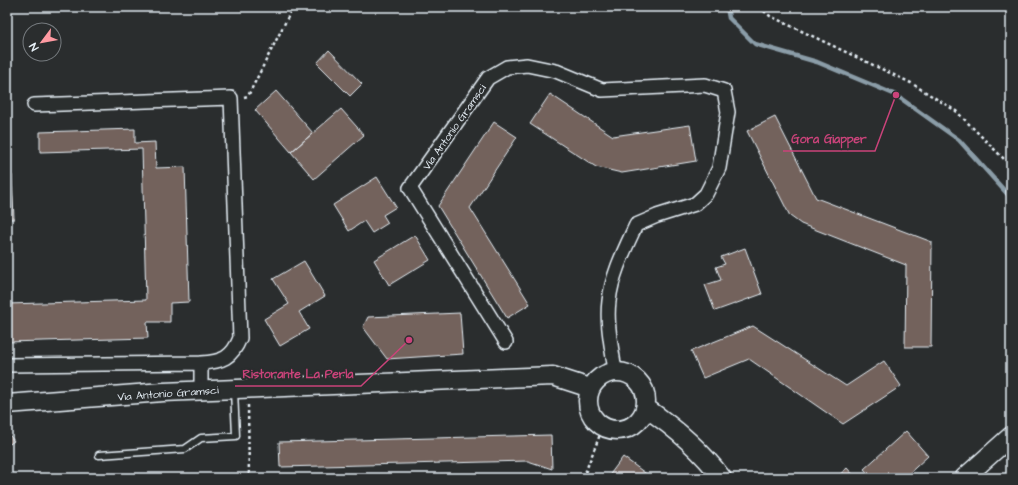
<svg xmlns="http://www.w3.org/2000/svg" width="1018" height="485" viewBox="0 0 1018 485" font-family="'Architects Daughter',sans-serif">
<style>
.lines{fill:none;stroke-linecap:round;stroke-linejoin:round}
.stream{stroke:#8b9da8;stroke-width:4.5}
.building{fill:#73625b;stroke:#e8f1f8}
.lane-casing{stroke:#e8f1f8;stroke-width:9}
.street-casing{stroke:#e8f1f8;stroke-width:16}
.secondary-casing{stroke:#e8f1f8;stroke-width:21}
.path{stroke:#e8f1f8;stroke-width:2.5;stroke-dasharray:3 3;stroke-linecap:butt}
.lane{stroke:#2a2d2e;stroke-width:6}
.street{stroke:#2a2d2e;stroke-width:13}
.secondary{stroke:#2a2d2e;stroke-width:18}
.labels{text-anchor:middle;stroke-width:4;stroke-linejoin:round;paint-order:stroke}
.street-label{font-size:11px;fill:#e8f1f8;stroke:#2a2d2e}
.leader{fill:none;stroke:#ca437a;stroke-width:1.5}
.callout-dot{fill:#ca437a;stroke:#2a2d2e;stroke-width:1.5}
.callout-label{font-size:12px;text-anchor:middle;font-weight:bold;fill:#ca437a;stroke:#2a2d2e;stroke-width:4;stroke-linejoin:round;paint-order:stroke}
</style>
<rect width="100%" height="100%" fill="#2a2d2e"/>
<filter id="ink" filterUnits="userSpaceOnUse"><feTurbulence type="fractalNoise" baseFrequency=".025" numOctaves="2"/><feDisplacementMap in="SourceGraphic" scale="8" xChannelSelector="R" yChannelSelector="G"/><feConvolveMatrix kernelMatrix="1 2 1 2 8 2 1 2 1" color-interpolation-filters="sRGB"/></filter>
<g filter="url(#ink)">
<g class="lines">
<path class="stream" d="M727,7L729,18L755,44L817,62L896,95L959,140L1011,198"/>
</g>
<path class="building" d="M329,50L362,84L350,96L317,63Z
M276,91L313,133L291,152L255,110Z
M550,94L613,136L690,125L696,161L622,173L596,167L530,124Z
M341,109L364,135L314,179L291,152Z
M775,117L816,198L932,242L931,347H905L906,265L801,224L790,216L747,131Z
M494,122L517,137L470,208L530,304L507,318L438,206Z
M135,129V143L155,142L156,168L185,167L189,302L170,303V322H147L148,338L7,342V304L146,300L142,149L40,152V132Z
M7,175H12L14,219H7Z
M377,177L396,207L383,215L388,223L372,233L364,221L349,231L333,205Z
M415,235L430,260L389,285L374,260Z
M745,248L762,294L715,311L705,285L721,280L716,267L725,264L721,257Z
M304,261L325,296L299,312L309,329L280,346L264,319L289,304L273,279Z
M460,313L463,354L387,359L363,327L368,317Z
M753,326L846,386L884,361L901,386L843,424L749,359L703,378L691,351Z
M906,431L928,456L904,478H872L864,469Z
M7,432L14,441L7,446Z
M551,435L552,469L528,461L280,467L279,442Z
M623,457L652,478L608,477Z
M847,468L856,478H836Z"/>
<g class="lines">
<g class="lane-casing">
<path id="lane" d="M99,455L185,449L201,438L236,436L234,390"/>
</g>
<g class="street-casing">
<path id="street" d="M34,105L231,98L240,338C232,358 222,362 201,363V390
M506,342L410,188L488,78L507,67L527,65L556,71L602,90L705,85L724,91L728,112L719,168L706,194L695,204L657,216L636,225C625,249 612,274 609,301C606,324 612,348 615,371
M7,365L201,363"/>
</g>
<g class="secondary-casing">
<path id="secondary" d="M588 401a29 29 0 1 1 58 0a29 29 0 1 1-58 0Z
M7,404L163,392L553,376L590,388
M646,408C674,427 701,450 722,478
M964,478L1011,436"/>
</g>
<path class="path" d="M759,7L770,16L911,83L956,111L1011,166
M244,97L248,96L293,7
M248,405L249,478
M583,478L603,427"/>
<use href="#lane" class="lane"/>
<use href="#street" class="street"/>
<use href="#secondary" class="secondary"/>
</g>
</g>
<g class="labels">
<g class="street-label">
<text transform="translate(454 127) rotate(-55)" y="4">Via Antonio Gramsci</text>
<text transform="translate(168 393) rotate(-4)" y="4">Via Antonio Gramsci</text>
</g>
</g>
<path class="leader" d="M896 95L875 151H783M409 340L361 386H235"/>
<g class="callout-dot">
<circle cx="896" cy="95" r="4"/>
<circle cx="409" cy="340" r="4"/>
</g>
<g class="callout-label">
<text x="829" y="143">Gora Giapper</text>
<text x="298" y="378">Ristorante La Perla</text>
</g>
<rect width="1018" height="485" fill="none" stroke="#2a2d2e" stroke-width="24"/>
<rect x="12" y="12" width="994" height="461" fill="none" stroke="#e8f1f8" stroke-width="1.5" filter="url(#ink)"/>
<g transform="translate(42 42) rotate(238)"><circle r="19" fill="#2a2d2e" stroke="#767b7f"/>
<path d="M0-3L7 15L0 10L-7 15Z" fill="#ff9aa2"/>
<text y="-6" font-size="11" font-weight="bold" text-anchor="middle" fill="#e8f1f8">N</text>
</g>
</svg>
